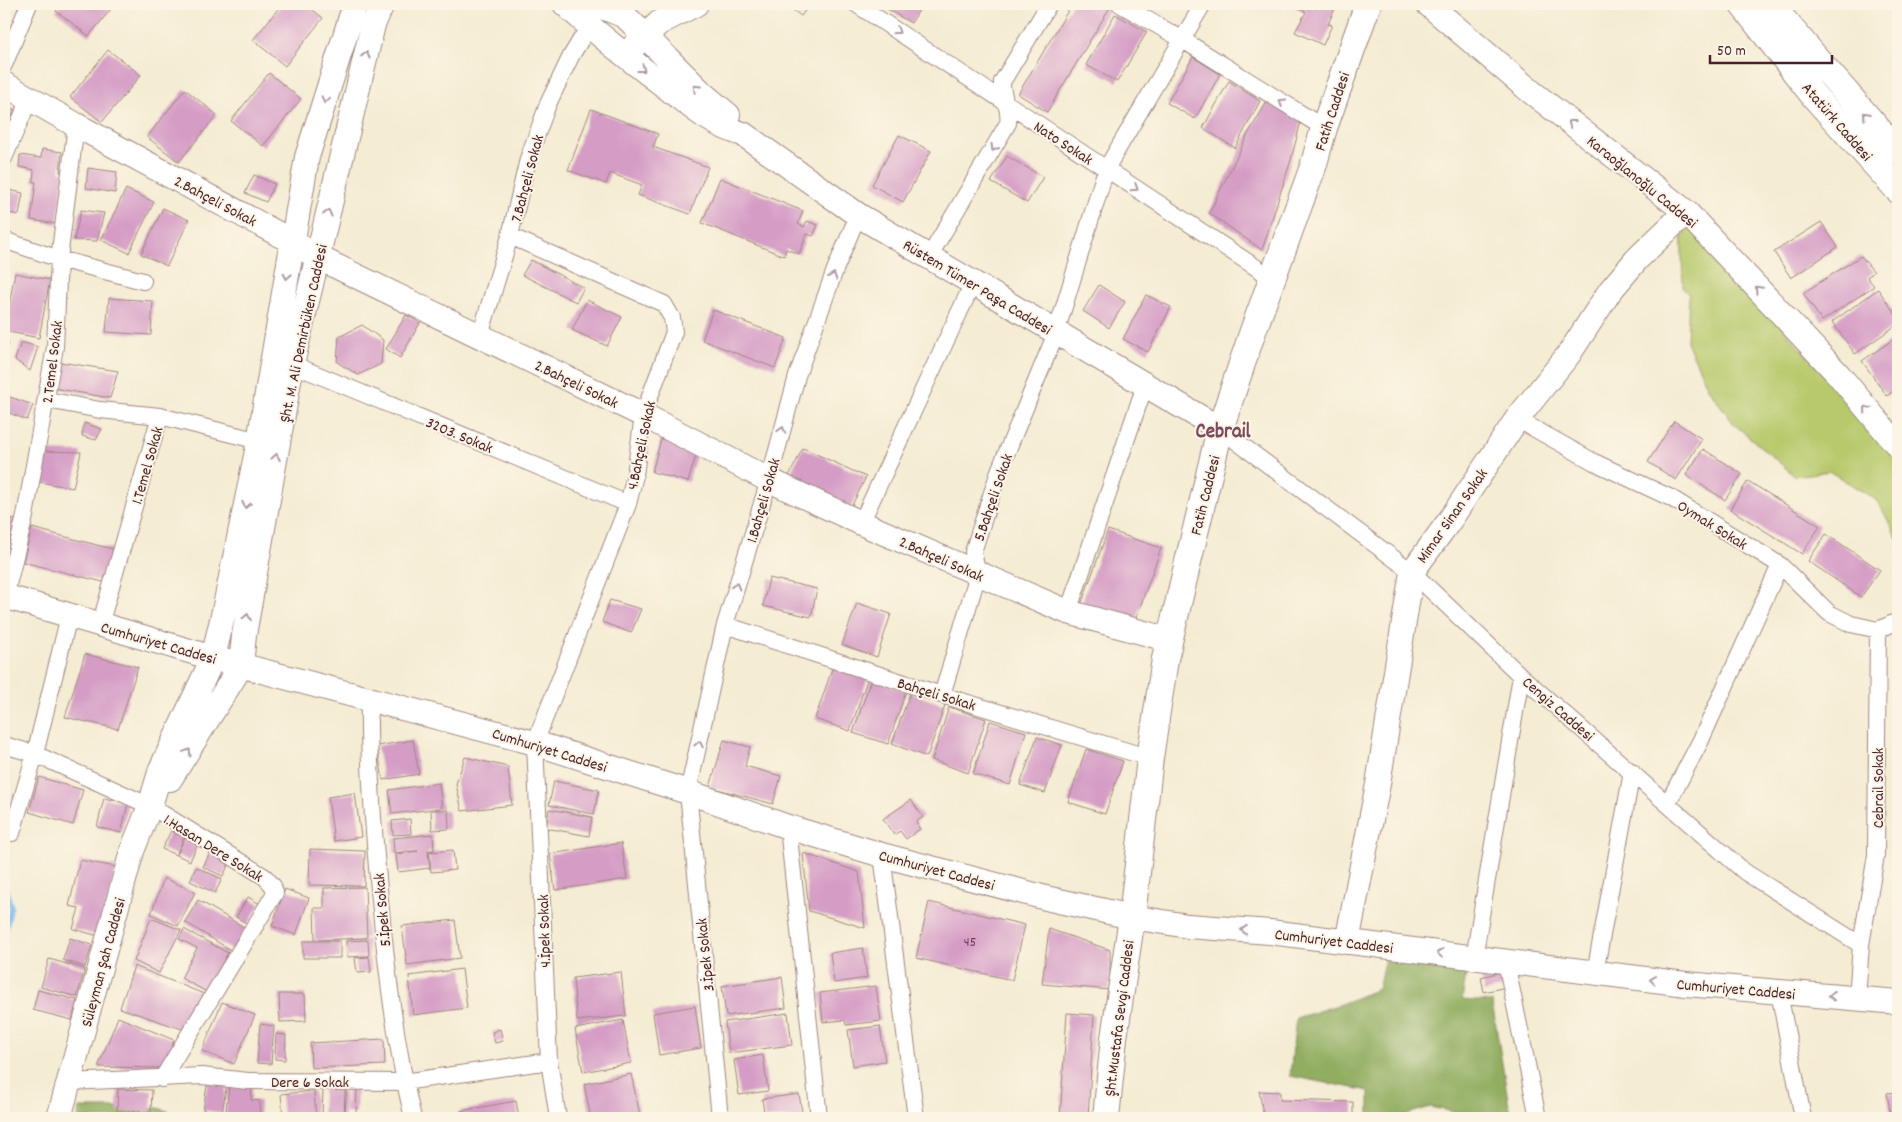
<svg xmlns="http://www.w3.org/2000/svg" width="1902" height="1122" viewBox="0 0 1902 1122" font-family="Dekko,sans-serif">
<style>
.green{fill:#b7c96c;stroke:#80744c}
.forest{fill:#91ad60;stroke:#6e6646}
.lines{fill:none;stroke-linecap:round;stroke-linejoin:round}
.stream{stroke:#7dbaf0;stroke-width:5}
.building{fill:#d59dc6}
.street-casing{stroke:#9f867f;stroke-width:18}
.secondary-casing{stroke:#9f867f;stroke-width:26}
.primary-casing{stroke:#9f867f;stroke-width:28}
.street{stroke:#fff;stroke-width:16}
.secondary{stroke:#fff;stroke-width:24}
.primary{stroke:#fff;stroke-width:26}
.oneway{stroke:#ae9aa0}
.labels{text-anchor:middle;stroke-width:4;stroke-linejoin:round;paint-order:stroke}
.number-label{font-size:14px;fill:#6d3e52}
.street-label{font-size:16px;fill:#4a1f2b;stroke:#fcf5e5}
.district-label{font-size:21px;font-weight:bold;fill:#7b4b61;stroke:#fcf5e5}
</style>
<rect width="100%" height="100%" fill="#fcf5e5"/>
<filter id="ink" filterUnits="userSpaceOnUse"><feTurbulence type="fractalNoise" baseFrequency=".02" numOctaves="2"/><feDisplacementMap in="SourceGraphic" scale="10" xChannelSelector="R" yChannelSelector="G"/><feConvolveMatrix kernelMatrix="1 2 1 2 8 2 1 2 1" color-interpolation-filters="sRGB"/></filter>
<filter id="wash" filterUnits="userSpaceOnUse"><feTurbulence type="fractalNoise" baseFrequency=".0096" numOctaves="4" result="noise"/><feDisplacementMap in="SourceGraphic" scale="20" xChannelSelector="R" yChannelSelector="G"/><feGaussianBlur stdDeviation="1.12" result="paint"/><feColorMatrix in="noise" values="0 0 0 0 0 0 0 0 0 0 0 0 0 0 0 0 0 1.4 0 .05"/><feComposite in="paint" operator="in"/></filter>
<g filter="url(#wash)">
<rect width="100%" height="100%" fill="#f4ecd3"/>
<path class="green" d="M1681,215L1898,457V540L1878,501L1829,471L1795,476L1734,424L1708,388L1687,342L1689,295L1683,288Z"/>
<path class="forest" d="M1385,957L1467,968L1462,1000L1492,1002L1511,1118H1483L1430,1107L1401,1116L1400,1118H1369V1091L1290,1076L1296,1018L1338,1005L1378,989Z
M79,1108H158L190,1118H78Z"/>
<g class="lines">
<path class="stream" d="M4,883L11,906L4,938"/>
</g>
<g id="blocks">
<path class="building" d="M62,4H115L89,36L56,11Z
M282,4H305L323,18L285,66L253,40Z
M785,4H810L801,16Z
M881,4H923L911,23L881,5Z
M1072,4H1101L1109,9L1047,112L1018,94Z
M1287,4H1337L1328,24L1332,25L1323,45L1295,32L1306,12Z
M1115,14L1147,32L1117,82L1086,65Z
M4,29L11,32L4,48Z
M108,50L141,75L102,122L70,97Z
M1193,57L1220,74L1195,119L1167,103Z
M269,73L301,99L263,146L231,121Z
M1229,81L1260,101L1235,148L1203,128Z
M185,89L217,115L179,162L147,137Z
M1267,102L1301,121L1291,160L1262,250L1209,213L1248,134Z
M4,105L15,110L4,136Z
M591,109L658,134L653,147L708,167L690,214L638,195L642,185L610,173L606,184L568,170Z
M899,135L931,151L903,202L872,185Z
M42,149L62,152L60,172L64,173L57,224L31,220L36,182H33L34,170L19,167L20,155L41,158Z
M1007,156L1043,177L1027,203L991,182Z
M88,168L117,172L115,193L86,188Z
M254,175L275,184L266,202L245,193Z
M720,178L803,211L798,224L804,227L807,221L818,225L813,236L807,234L799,254L786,249L784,256L702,223Z
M4,189L23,193L19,215L4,212Z
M126,189L154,202L129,253L101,240Z
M163,208L189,220L167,266L141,254Z
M81,210L104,213L97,241L74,240Z
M1821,222L1838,247L1791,278L1774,252Z
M1861,256L1874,272L1867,277L1874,286L1822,321L1803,293Z
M531,260L584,288L576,302L522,275Z
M15,273L50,280L39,338L4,331Z
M1099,285L1125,302L1109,328L1083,311Z
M1878,289L1898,318V324L1855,354L1832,322Z
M1146,295L1171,307L1148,352L1123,339Z
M109,298L153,301L151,335L106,332Z
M587,300L622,317L607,346L572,330Z
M713,310L786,338L775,368L702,340Z
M406,315L420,323L400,358L386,349Z
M362,325L383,340L381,364L358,375L337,362L339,337Z
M1898,336V387L1887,396L1862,361Z
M4,341L9,344L4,355Z
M21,342L38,347L30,371L15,360Z
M60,362L118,371L110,398L53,388Z
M4,395L33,405L27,420L4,411Z
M1674,421L1702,439L1676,480L1648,462Z
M84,423L102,429L96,440L82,436Z
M661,439L698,449L688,482L652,472Z
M803,448L866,477L851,507L788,478Z
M1703,449L1742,474L1725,500L1686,475Z
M42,451L81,452L73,488L34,481Z
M1748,481L1820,526L1802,554L1730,509Z
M4,516L16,520L4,556Z
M32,528L116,550L107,583L23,562Z
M1108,530L1161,548L1134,624L1081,605Z
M1826,534L1880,570L1861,597L1808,561Z
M769,578L817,589L811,617L763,606Z
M610,600L641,609L631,633L602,622Z
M857,603L891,614L877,657L842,645Z
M85,654L138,667L118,729L65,717Z
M833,666L868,677L850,731L815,719Z
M871,679L906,691L888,744L853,733Z
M910,693L945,705L927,757L892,744Z
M949,707L986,719L968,773L932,760Z
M990,721L1026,732L1010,785L973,774Z
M1037,737L1062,745L1045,793L1020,785Z
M413,740L419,774L383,780L377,746Z
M724,740L750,747L745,766L781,776L773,804L710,787Z
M1086,749L1123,761L1105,814L1068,802Z
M465,757L508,767L512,805L462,811L456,784Z
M39,777L83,790L73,825L29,812Z
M554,781L599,790L594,814L549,805Z
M439,783L442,808L392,814L389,790Z
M355,793L361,837L334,841L328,797Z
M104,798L128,803L121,833L97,827Z
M911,800L923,817L916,822L920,829L906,839L900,831L894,835L883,819Z
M549,809L592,817L589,836L546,828Z
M431,810H448L449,829L432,830Z
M410,819L411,834L393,835L392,821Z
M171,831L184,837L176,855L162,849Z
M433,834L434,850L428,851L430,868L398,872L396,854L418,851L394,853L393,838Z
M185,838L198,844L190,861L177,855Z
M621,843L627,879L555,890L550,854Z
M310,849L365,851L364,886L309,885Z
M453,850L455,870L431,872L429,852Z
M210,853L230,862L223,876L203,867Z
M803,853L859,872L865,928L809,911Z
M80,860L116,867L99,936L73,929L79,908L69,906Z
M196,867L222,879L215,893L190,881Z
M164,878L195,892L178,926L151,914Z
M365,887L367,938L315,940L314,908H324V888Z
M285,889L309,898L296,935L272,926Z
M248,897L260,904L248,924L236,917Z
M198,900L247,929L234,952L185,922Z
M929,902L1025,925L1012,980L916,958Z
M151,918L181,930L159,973L134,961Z
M455,920L460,958L407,965L402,926Z
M184,929L228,953L207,992L181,978L197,948L179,939Z
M1049,929L1110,950V990L1042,984Z
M70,938L92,945L85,967L63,960Z
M368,940L369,956L347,957L346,941Z
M303,941H340V958H303Z
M863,948L867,978L834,983L830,953Z
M369,957L371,972L357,973L355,958Z
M49,959L85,969L77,997L41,987Z
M134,966L209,996L185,1030L120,1008Z
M462,969L467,1008L413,1015L409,976Z
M621,972L626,1016L577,1021L573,978Z
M1502,972L1506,987L1484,992L1481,977Z
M782,977L786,1008L726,1016L722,986Z
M876,986L881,1021L846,1025L845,1020L823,1022L820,993Z
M38,990L77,1000L72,1020L33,1010Z
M279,994H305L306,1021L280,1022Z
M222,1002L255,1015L234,1064L202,1051Z
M695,1006L701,1048L659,1055L653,1013Z
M788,1013L792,1045L729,1053L725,1022Z
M1067,1013L1094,1015L1088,1118H1060Z
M118,1017L174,1040L163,1068L98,1067Z
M623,1020L631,1063L583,1072L575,1029Z
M260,1024L274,1026L271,1064L257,1063Z
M880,1026L885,1061L853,1066L848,1030Z
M500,1029L503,1041L495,1043L492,1032Z
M276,1034L286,1035L285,1060L275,1059Z
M384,1039L385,1065L311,1068L310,1043Z
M763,1055L768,1091L739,1095L734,1060Z
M631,1074L640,1115L626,1118H591L584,1084Z
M208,1080L227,1083L222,1113L203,1110Z
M229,1085L252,1087L251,1100L260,1101L259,1118H225Z
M347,1088H357L356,1113L345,1112Z
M118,1089L152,1090L151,1112L117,1111Z
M323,1089L345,1090L344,1118L322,1117Z
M314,1091L316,1118H283L281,1094Z
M1259,1091L1280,1092V1100L1353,1102V1118H1264Z
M1898,1092V1118H1891L1887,1093Z
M799,1094L803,1118H765L762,1099Z
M516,1101L519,1118H461L460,1111Z"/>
</g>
</g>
<g filter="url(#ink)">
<use href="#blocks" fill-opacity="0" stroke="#9f867f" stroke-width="1"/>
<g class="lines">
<g class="street-casing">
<path id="street" d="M856,4L1272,278
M1120,4L1183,40L1324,128
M4,65L29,4
M4,158L29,100
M510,236L664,304L672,318L674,332L643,415L635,475L628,504L535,743L549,1061L558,1118
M4,240L59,259L143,281
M929,257L1008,123C1011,109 1001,96 1002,82L1049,4
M480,336L510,236L528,159L548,104L571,56L589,26
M292,364L628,504
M47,400L100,410L160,416L100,625
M160,416L259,441
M1517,419L1594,462L1671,498L1780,565L1829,613L1851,624L1878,630L1898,621
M1220,429L1412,572L1521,676L1745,872L1861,945L1857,998
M861,523L973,283
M5,597L25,516L55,347L59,259L76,125
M1068,612L1145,385
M725,625L942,695L1150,758
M942,695L978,574L973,552L999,471L1056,333L1106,169L1203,4
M369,699C368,762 373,826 379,889C386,966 395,1043 413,1118
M4,745L35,754L150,806L265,877L273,886L275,893L162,1079
M1668,803L1701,740L1780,565
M788,827L819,1118
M12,833L35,754L69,616
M882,855L916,1118
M1861,945L1876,855L1878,630
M1474,958L1521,676
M1506,962L1538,1118
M1595,973L1632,772
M1779,992L1803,1118
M69,1082L202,1076L248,1081L404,1082L549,1061
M720,1118L688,792L725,625L769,480L797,376L835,270L858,215"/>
</g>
<g class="secondary-casing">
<path id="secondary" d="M565,4C596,33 629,59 662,84C688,104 711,125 743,134L858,215L1220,429
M595,4L625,16L703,94L728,115
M1428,4L1529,90L1686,212L1838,374L1898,446
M634,46L659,23L696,4
M4,84L76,125L293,242L317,257L643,415L769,480L861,523L1068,612L1170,640
M4,596L213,658L535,743L688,792L788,827L882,855L1050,899L1132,917L1188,926L1270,932L1686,984L1898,1002
M170,779L241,666L244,635L292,364L373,25L382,4
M1347,942L1378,784L1412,572L1450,520L1517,419L1569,354L1610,291L1637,259L1686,212
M59,1118L132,851L150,806L161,769L213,658L224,611L259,441L307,157L355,4"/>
</g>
<g class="primary-casing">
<path id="primary" d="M1742,4L1813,95L1898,190
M1770,4L1815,57L1898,152
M1106,1118L1114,1038L1132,917L1150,758L1165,659L1188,562L1220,429L1253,331L1313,167L1324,128L1368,4"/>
</g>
<use href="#street" class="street"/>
<use href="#secondary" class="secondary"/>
<use href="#primary" class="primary"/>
</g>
<defs><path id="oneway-chevron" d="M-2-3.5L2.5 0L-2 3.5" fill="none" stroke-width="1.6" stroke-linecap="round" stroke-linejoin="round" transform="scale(1.25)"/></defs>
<g class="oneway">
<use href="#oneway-chevron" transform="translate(897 31) rotate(34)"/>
<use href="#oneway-chevron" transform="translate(366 55) rotate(-76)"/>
<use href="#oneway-chevron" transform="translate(642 69) rotate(37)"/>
<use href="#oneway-chevron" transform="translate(696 88) rotate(-136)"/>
<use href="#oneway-chevron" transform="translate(325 100) rotate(107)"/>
<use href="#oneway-chevron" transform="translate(1282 102) rotate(-148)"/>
<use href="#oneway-chevron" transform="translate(1866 115) rotate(-132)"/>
<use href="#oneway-chevron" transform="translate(1571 123) rotate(-142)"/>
<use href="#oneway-chevron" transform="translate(994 148) rotate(120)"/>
<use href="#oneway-chevron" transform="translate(1135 188) rotate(33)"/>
<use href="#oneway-chevron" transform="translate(328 213) rotate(-76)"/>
<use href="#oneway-chevron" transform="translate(287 276) rotate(100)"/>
<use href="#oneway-chevron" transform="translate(833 276) rotate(-70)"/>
<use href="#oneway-chevron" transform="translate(1758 289) rotate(-133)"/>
<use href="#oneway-chevron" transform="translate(1867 409) rotate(-130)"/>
<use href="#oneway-chevron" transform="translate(782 430) rotate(-74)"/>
<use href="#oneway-chevron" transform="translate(276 457) rotate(-80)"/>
<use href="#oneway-chevron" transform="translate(246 505) rotate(101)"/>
<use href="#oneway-chevron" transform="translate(736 586) rotate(-73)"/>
<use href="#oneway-chevron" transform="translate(247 617) rotate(-80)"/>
<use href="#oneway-chevron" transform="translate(699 744) rotate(-78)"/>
<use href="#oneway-chevron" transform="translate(188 752) rotate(-59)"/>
<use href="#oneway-chevron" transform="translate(1244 930) rotate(-176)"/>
<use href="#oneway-chevron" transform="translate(1440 953) rotate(-173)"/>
<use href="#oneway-chevron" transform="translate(1653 980) rotate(-173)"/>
<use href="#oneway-chevron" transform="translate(1832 996) rotate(-175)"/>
</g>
</g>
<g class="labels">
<g class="number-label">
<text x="970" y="946">45</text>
</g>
<g class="street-label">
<text transform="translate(1331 111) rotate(-72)" y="6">Fatih Caddesi</text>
<text transform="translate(1838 121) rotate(49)" y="6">Atatürk Caddesi</text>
<text transform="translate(1064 142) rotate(33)" y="6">Nato Sokak</text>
<text transform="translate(526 178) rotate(-75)" y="6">7.Bahçeli Sokak</text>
<text transform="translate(1643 181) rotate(39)" y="6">Karaoğlanoğlu Caddesi</text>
<text transform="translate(216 200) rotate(28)" y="6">2.Bahçeli Sokak</text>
<text transform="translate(978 286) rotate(31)" y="6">Rüstem Tümer Paşa Caddesi</text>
<text transform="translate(302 333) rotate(-78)" y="6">Şht. M. Ali Demirbüken Caddesi</text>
<text transform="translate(51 362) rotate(-83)" y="6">2.Temel Sokak</text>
<text transform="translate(577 383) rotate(26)" y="6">2.Bahçeli Sokak</text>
<text transform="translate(460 434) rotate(23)" y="6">3203. Sokak</text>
<text transform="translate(640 445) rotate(-78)" y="6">4.Bahçeli Sokak</text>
<text transform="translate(146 465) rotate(-74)" y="6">1.Temel Sokak</text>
<text transform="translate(1204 495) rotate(-76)" y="6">Fatih Caddesi</text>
<text transform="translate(992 497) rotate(-71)" y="6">5.Bahçeli Sokak</text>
<text transform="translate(762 500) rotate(-74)" y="6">1.Bahçeli Sokak</text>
<text transform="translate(1451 515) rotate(-55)" y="6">Mimar Sinan Sokak</text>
<text transform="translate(1713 524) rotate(32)" y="6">Oymak Sokak</text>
<text transform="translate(942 558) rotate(24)" y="6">2.Bahçeli Sokak</text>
<text transform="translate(159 642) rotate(16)" y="6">Cumhuriyet Caddesi</text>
<text transform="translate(937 693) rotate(17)" y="6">Bahçeli Sokak</text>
<text transform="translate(1559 708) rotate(41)" y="6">Cengiz Caddesi</text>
<text transform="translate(550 749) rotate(17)" y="6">Cumhuriyet Caddesi</text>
<text transform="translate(1877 788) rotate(-90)" y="6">Cebrail Sokak</text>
<text transform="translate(214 847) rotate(32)" y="6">1.Hasan Dere Sokak</text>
<text transform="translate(937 869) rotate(15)" y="6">Cumhuriyet Caddesi</text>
<text transform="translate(381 910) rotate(-95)" y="6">5.İpek Sokak</text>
<text transform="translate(543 931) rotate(-92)" y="6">4.İpek Sokak</text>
<text transform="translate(1334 940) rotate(7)" y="6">Cumhuriyet Caddesi</text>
<text transform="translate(704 955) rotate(-96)" y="6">3.İpek Sokak</text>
<text transform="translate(102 962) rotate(-75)" y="6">Süleyman Şah Caddesi</text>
<text transform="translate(1736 988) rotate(5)" y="6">Cumhuriyet Caddesi</text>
<text transform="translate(1118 1018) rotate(-83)" y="6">Şht.Mustafa Sevgi Caddesi</text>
<text x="310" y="1087">Dere 6 Sokak</text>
</g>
<g class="district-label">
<text x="1223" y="437">Cebrail</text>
</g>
</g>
<rect width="1902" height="1122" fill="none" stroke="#fcf5e5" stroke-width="20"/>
<path d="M1710 55v8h122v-8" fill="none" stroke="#4a1f2b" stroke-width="2.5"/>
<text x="1717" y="55" font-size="15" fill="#4a1f2b" stroke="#fcf5e5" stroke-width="4" paint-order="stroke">50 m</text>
</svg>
